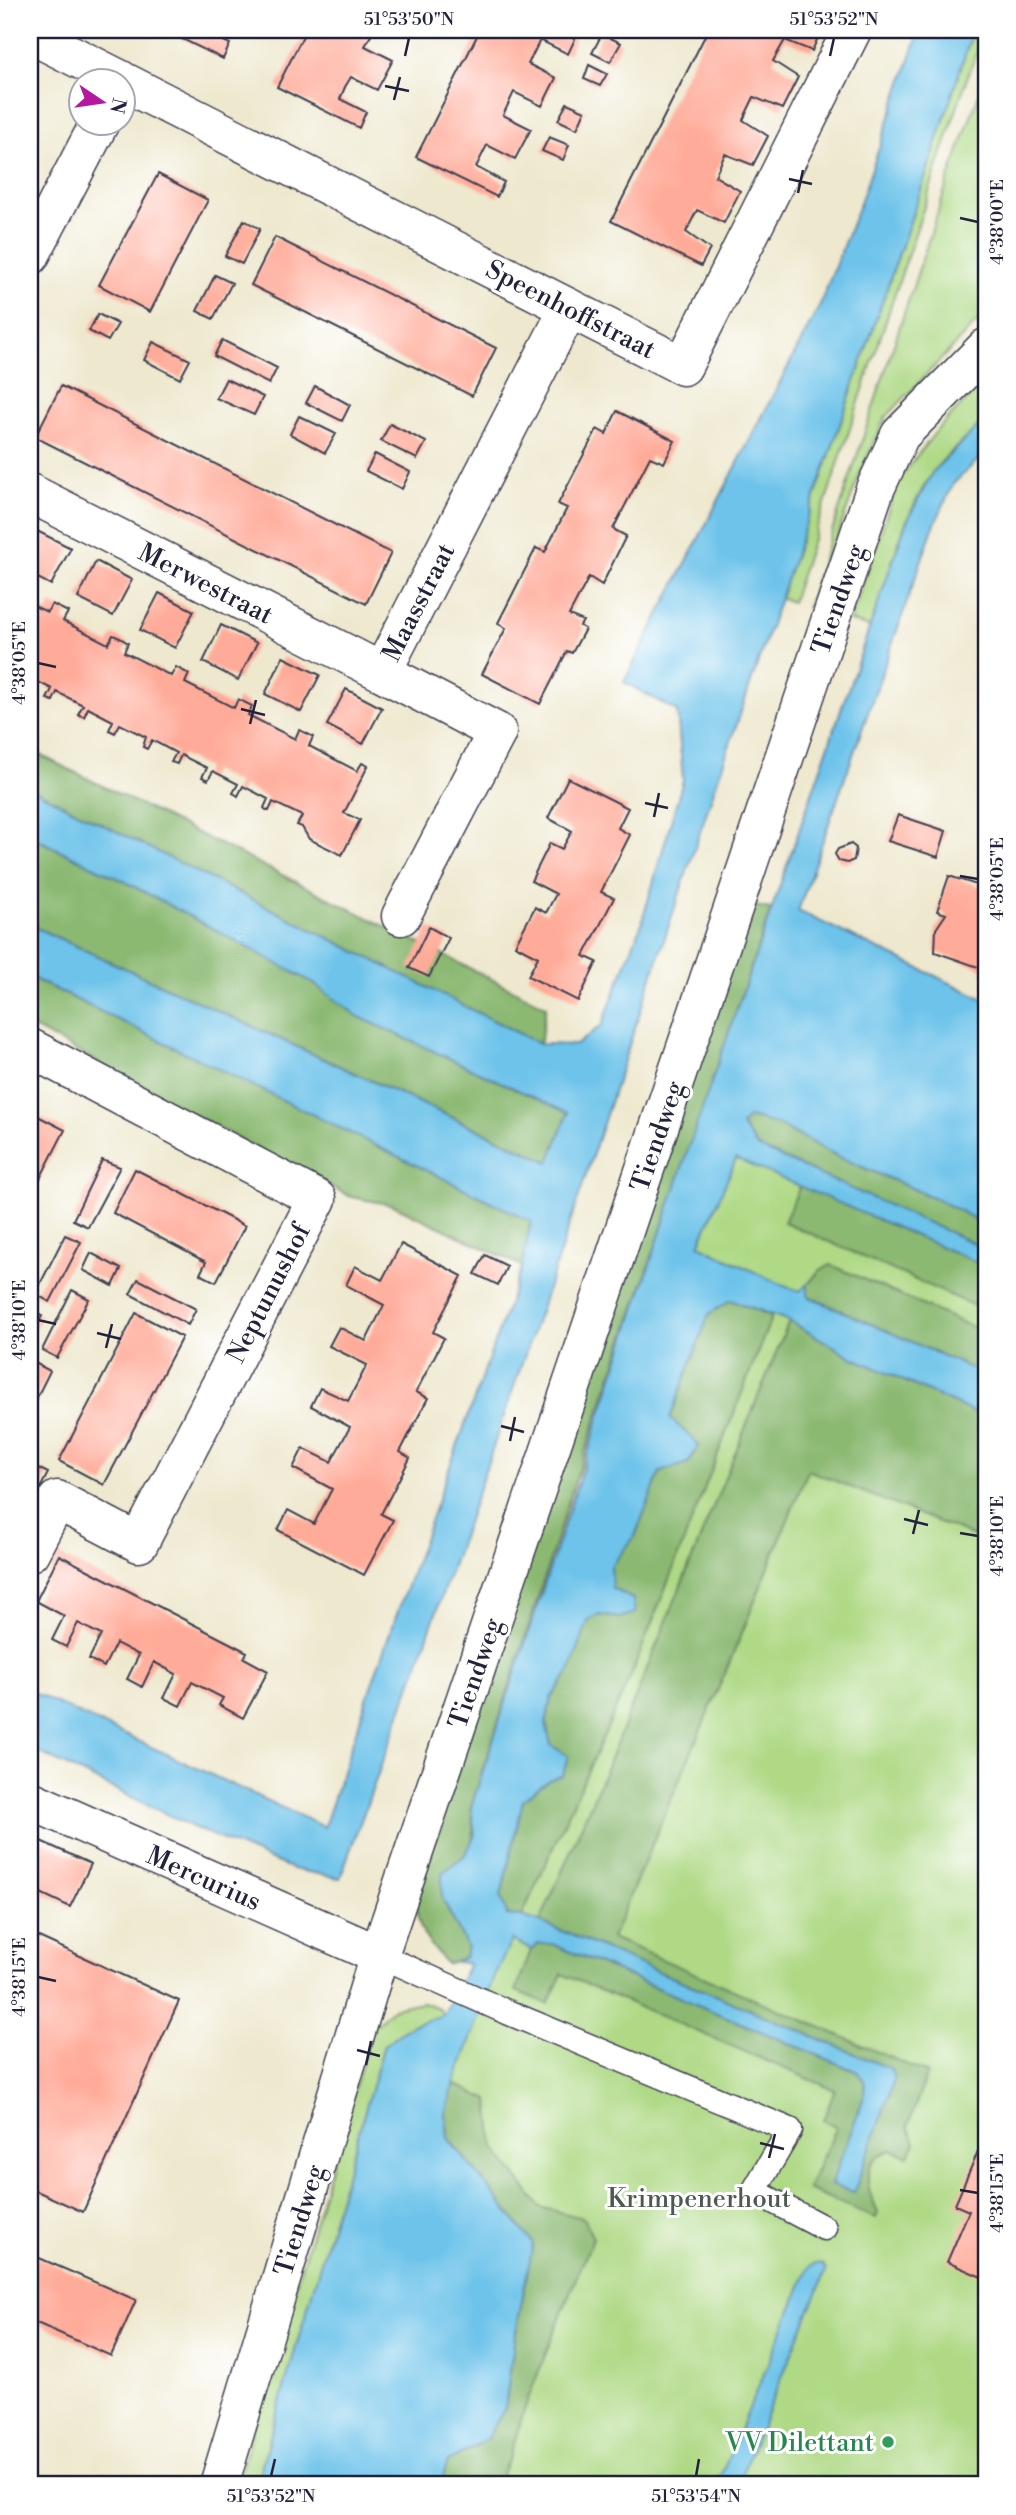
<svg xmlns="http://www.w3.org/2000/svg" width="1016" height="2515" viewBox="0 0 1016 2515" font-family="'Libre Bodoni',serif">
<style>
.green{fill:#afd985;stroke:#687e60;stroke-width:2}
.forest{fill:#8bb972;stroke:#566e56;stroke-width:2}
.water{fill:#6dc3ea;stroke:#487292;stroke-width:2}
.building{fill:#ffab99}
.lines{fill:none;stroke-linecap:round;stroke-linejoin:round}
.service-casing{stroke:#414051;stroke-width:27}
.minor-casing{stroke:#414051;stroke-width:41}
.tertiary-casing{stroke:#414051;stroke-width:41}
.service{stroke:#fff;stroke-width:24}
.minor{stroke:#fff;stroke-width:38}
.tertiary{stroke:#fff;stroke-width:38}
.ticks{fill:none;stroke:#22223b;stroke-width:2.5}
.leisure-dot{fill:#2e9e5b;stroke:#fff;stroke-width:2.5}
.labels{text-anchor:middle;stroke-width:6;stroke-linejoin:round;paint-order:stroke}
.street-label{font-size:26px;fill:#22223b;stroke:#fff}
.park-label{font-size:26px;fill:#4c5951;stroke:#fff}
.leisure-label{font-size:26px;fill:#27864d;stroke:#fff;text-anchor:end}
.neatline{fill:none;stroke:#22223b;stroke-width:2.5}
.ticks-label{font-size:18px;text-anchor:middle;fill:#22223b}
</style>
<rect width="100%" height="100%" fill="#fff"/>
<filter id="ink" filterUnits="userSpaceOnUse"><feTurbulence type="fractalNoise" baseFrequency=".0143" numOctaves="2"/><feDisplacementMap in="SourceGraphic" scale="14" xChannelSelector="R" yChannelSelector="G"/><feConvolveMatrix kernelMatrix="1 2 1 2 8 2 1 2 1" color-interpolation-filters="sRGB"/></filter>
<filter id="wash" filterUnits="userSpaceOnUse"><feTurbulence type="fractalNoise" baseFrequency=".00686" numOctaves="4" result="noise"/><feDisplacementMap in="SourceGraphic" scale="28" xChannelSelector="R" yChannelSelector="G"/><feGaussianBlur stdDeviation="1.57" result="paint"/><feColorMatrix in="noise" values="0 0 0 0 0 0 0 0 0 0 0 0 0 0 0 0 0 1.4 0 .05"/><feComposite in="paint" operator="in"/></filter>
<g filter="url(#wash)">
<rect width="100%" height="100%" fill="#eee8ce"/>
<path class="green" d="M973,30H986L968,75L792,602L780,598L926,175Z
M986,74V312L885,418L862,468L811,608L807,607L949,178Z
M986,380V419C969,436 947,453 933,472C902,516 888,578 871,628L850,621L899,479L938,429Z
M781,926L986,1024V2485H313Z
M422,2002L439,2008L443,2015L412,2025L384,2045L256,2485H236L373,2027L393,2008Z"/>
<path class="forest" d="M30,750L546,1006L540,1044L30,788Z
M30,836L124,881L310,981L359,1017L568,1113L550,1162L30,925Z
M749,905L771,909L574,1485L471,1807C476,1842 474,1853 442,1873V1898L467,1947L465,1957L447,1964C425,1940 418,1931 415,1898Z
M30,977L531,1221L522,1266L393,1205L351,1197L269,1155L30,1026Z
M749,1117L779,1125L839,1157L939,1200L985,1223L986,1245L982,1247L757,1147L741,1125Z
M800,1186L986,1266V1311L784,1222Z
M831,1265L986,1333V1375L807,1296L808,1284L820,1270Z
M731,1300L772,1316L633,1671L522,1916L507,1915L501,1896L523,1800L549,1780L563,1775L568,1757L551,1745L546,1724L551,1698L569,1673L589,1620L599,1615L620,1618L633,1599L612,1588L611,1566L635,1536L660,1472L688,1463L699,1446L670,1419L709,1314Z
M789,1321L854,1358L986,1418V1541L808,1470L739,1640L612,1938L927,2073L908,2126L915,2143L909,2156L891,2150C886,2152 879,2155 875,2159C861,2174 870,2197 878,2213L876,2218L807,2189L837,2127L823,2120L835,2090L562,1974L548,2004L516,1991L531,1950L539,1944H552L858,2072L865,2083V2094L831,2185L854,2192L894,2079L875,2062L540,1922L606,1769Z
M454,2084L489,2100L494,2147L540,2207L583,2218L593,2238C570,2291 549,2345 528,2399C517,2429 512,2458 496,2485H440L448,2461L486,2440L505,2408L514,2342L533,2243L448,2138L446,2114Z"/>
<path class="water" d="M920,30H973L926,175L715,787L557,1262L420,1659L340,1878L293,1869L197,1829L30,1748V1691L324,1827L375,1675L522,1266L531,1221L30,977V925L549,1162L568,1113L359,1017L310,981L124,881L30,836V788L540,1044L576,1045L602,1025L641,925L683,780L677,711L624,682L819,307L861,200Z
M986,419V452L953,484L933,528L798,911L986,1000V1225L939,1200L839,1157L779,1125L749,1117L741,1125L757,1147L982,1247L986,1245V1266L736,1159L699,1245L784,1286L800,1291L808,1284V1296L986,1375V1418L854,1358L789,1321L731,1300L709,1314L670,1418L699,1445L688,1463L660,1472L635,1536L611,1566L612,1588L633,1599L635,1613L620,1618L599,1615L589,1620L569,1673L551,1698L546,1724L551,1745L568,1756L563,1775L549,1780L523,1800L501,1896L507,1915L522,1916L540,1922L891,2069L894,2079L890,2092L854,2192L831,2185L865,2094V2083L858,2072L552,1944H539L531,1950L512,1940L495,1974L454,2084L446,2114L448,2138L533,2243L514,2342L505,2408L486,2440L448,2461L440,2485H256L384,2045L412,2025L443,2015L469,1964L456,1962L465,1957L467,1947L442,1898V1873L466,1854L475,1834L471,1807L685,1158L906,523L933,471Z
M815,2264L823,2265L826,2271L737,2485H717L809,2267Z"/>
<g id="blocks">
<path class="building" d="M164,30H200L230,44L223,59Z
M306,30H374L365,46L393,60L377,90L351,77L345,87L340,99L366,112L359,128L277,87Z
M480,30H558L575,39L568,54L540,40L528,64L556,78L542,106L514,92L503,115L531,129L515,159L487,145L476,167L504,182L497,197L416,157Z
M708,30H813L820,33L812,51L785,40L773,61L798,77L782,109L754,97L743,120L768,136L753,165L725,154L715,176L740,191L724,223L697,210L686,232L710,249L701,266L611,221Z
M602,34L621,43L610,62L592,53Z
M589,65L607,74L600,86L584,79Z
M567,103L585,111L577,129L558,120Z
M549,137L569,145L563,160L542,151Z
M158,174L208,200L150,312L99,285Z
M244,220L260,229L242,264L225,256Z
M275,237L496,348L472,396L251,285Z
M215,275L232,283L213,319L197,311Z
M98,314L118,324L108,341L89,331Z
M222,340L277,368L269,384L214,356Z
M153,342L190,360L180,379L144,360Z
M226,379L263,397L254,415L216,398Z
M61,386L391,553L366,604L35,437Z
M315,386L350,405L342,421L306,403Z
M617,411L675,441L664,463L650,457L613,529L626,536L602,585L589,577L569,615L583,621L580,626L585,629L572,653L567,651L540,704L482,674L506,628L498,623L536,548L545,552L567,508L558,504L597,429L606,434Z
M299,416L336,434L325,453L290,434Z
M390,424L426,442L417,459L381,441Z
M375,454L410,472L402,489L366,471Z
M35,530L71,548L51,585L30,574V540Z
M96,561L132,580L113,616L78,598Z
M159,593L194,611L175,648L140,630Z
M30,604L47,612L52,604L68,612L63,621L108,644L113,635L120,638L128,643L124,652L171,676L176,667L189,674L185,683L234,708L238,699L252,706L248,715L295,739L299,730L306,733L313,737L309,746L357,771L362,763L368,766L344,813L360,820L342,855L309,839L302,827L297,825L302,816L273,802L269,811L266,810L264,808L268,799L243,786L238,796L235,794L233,793L238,784L213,771L208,780L202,777L207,768L181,755L177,764L171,762L176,753L152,740L147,749L143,747L146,737L120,724L115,733L109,730L113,721L88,708L84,717L78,714L83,705L57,692L53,701L47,699L52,689L30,678Z
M221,625L257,643L238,680L203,662Z
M283,657L320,675L301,712L265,694Z
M346,689L382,708L363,744L327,725Z
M568,778L628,808L618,828L630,835L601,892L614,898L584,956L597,962L578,1001L528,976L538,957L515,945L535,907L546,913L556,894L531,881L550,843L562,849L572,831L548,818Z
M898,815L946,831L938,857L888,841Z
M851,844L856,848L854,860L847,863L839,861L835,854L838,849Z
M949,876L986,888V984L981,968L935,952L936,929L946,914L937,911Z
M429,927L449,938L429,977L409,968Z
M30,1112L65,1130L30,1198Z
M102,1160L120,1167L88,1227L73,1220Z
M135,1169L245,1226L216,1282L200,1274L206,1262L113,1213Z
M65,1235L81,1242L50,1302L35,1294Z
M401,1244L462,1276L433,1332L444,1338L416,1392L428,1398L400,1452L410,1458L381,1514L393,1520L364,1575L278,1530L288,1510L314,1524L332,1489L293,1468L303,1448L331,1462L350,1427L311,1406L320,1388L348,1401L367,1365L329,1346L339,1327L366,1341L384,1305L346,1285L355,1266L382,1280Z
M91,1253L121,1269L113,1286L83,1270Z
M485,1255L507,1266L498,1285L475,1274Z
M138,1279L196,1309L188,1325L130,1294Z
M72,1290L89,1299L57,1358L42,1350Z
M30,1310L42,1316L30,1340Z
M136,1313L182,1337L104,1485L59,1461Z
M35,1363L50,1371L30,1411V1373Z
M30,1464L48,1473L30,1508Z
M59,1555L247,1652L244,1658L268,1671L243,1718L219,1705L223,1698L192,1682L180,1706L164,1698L176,1674L154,1662L142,1687L127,1679L139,1655L116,1643L104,1667L89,1659L101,1635L78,1623L66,1647L52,1640L64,1616L36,1601Z
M32,1837L91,1864L70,1907L30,1888V1841Z
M30,1933L179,2001L83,2212L30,2188Z
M978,2151L986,2155V2279L947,2262L969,2211L955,2205Z
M30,2254L136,2300L111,2356L30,2320Z"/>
</g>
</g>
<g filter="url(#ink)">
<use href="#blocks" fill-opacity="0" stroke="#414051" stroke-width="2"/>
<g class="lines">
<g class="service-casing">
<path id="service" d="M379,1955L500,2009L790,2130L754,2191L824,2228"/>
</g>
<g class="minor-casing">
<path id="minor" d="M30,34L121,80
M122,81L683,366L852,30
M30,256L100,122
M30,493L382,672
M401,916L497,732L382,672L569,308
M30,1048L317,1199L139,1543L57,1500L30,1552
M30,1800L379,1955"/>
</g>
<g class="tertiary-casing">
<path id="tertiary" d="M219,2485L379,1955L875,489L900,435L986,348"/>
</g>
<use href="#service" class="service"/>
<use href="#minor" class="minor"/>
<use href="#tertiary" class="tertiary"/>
</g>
</g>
<path class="ticks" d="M405,56L409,38M830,56L834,38M385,86L409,91M394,100L400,77M789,179L812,184M798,193L803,170M960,218L978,222M38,663L56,667M241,709L265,715M250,724L256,700M645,803L668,808M654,817L659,793M960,876L978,879M38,1320L56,1324M97,1333L121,1339M106,1348L112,1324M501,1426L524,1432M510,1441L515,1417M904,1519L928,1525M960,1533L978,1536M913,1534L919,1510M38,1977L56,1981M357,2050L380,2056M366,2065L371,2041M760,2143L784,2149M769,2158L775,2134M960,2190L978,2193M271,2476L275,2459M696,2476L699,2459"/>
<circle class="leisure-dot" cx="888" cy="2442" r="7"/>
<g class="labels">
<g class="street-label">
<text transform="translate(571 309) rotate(27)" y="9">Speenhoffstraat</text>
<text transform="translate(206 583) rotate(27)" y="9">Merwestraat</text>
<text transform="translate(838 599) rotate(-71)" y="9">Tiendweg</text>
<text transform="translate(418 602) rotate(-63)" y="9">Maasstraat</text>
<text transform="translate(657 1136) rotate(-71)" y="9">Tiendweg</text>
<text transform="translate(268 1293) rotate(-63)" y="9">Neptunushof</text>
<text transform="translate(475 1673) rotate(-71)" y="9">Tiendweg</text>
<text transform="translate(204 1878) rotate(24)" y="9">Mercurius</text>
<text transform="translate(299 2220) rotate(-73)" y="9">Tiendweg</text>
</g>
<g class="park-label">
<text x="699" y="2207">Krimpenerhout</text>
</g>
<g class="leisure-label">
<text x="874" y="2451">VV Dilettant</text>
</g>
</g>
<rect width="1016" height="2515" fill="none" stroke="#fff" stroke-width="77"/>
<g transform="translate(102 102) rotate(103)"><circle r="33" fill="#ffffff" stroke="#a7a7b1" stroke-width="2"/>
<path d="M0-5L12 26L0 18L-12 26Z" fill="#b5179e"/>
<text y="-10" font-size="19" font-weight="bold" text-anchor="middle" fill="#22223b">N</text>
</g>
<rect x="38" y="38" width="940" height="2438" class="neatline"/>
<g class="ticks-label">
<text x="409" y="25">51°53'50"N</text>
<text x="834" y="25">51°53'52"N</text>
<text transform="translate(997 222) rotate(-90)" y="6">4°38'00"E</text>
<text transform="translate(19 663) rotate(-90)" y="6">4°38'05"E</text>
<text transform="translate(997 879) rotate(-90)" y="6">4°38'05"E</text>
<text transform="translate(19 1320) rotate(-90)" y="6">4°38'10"E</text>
<text transform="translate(997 1536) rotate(-90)" y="6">4°38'10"E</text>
<text transform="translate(19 1977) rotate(-90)" y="6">4°38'15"E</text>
<text transform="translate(997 2193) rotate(-90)" y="6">4°38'15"E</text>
<text x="271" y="2502">51°53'52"N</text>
<text x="696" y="2502">51°53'54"N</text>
</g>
</svg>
